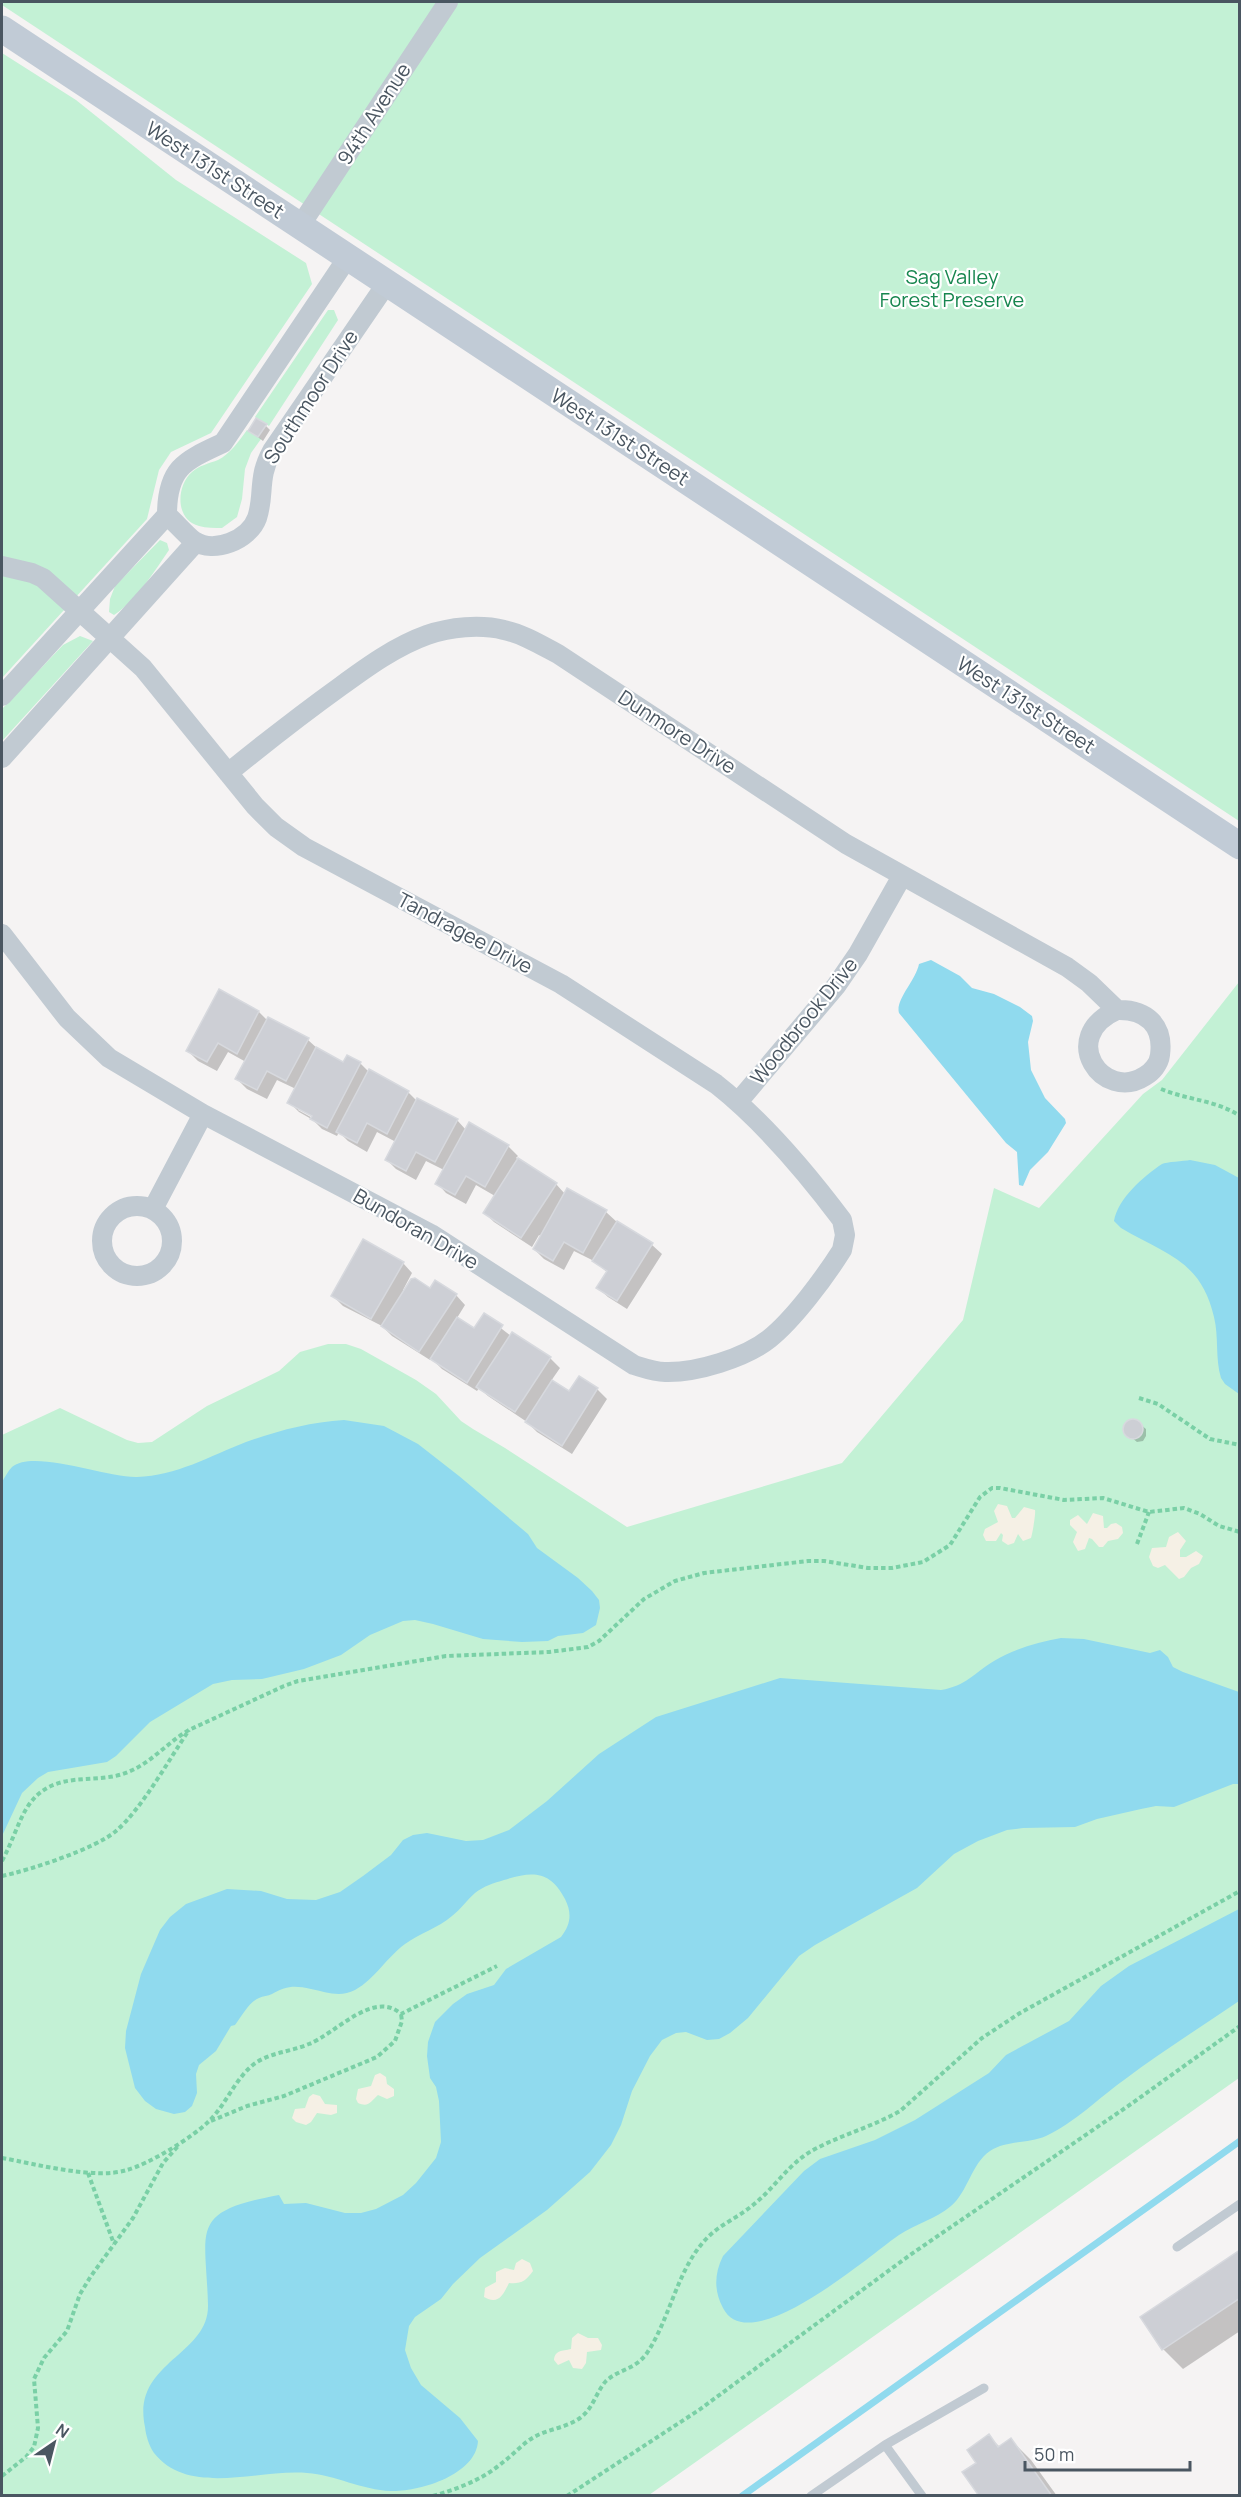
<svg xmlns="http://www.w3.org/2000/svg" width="1241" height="2497" viewBox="0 0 1241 2497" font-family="Manrope,sans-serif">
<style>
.green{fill:#c3f1d5}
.sand{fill:#f5f0e5}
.water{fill:#90daee}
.shadow{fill:#0003;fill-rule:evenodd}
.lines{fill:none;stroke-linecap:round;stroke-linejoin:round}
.stream{stroke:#90daee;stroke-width:7}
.building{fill:#cdcfd5;stroke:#d7d9de;stroke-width:1.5}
.path{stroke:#7ad0a6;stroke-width:4;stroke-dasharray:4.5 3;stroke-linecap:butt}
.lane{stroke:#c1cad2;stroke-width:9}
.street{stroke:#c1cad2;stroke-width:20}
.secondary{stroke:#c1cbd6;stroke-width:27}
.labels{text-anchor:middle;stroke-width:4.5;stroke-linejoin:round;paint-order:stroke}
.street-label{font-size:20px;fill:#4a5661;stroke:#fff}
.park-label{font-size:20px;fill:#17864f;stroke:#fff}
</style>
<rect width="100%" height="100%" fill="#f5f3f3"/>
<path class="green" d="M2,2H1239V821L2,5Z
M2,53L76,100L176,180L306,263L312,284L211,433L171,452L159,470L147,519L2,678Z
M328,310H334L338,320L269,426L255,417Z
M247,430L261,439L251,453L245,469L242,499L237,517L222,528C215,528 206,528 199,526C175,520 176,486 192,472C198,466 210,463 218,460C230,454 239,441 247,430Z
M160,540L167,543L169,550C154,572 136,601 114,615L109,612L110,599L115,586Z
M80,636L93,641L2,741V709L63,645Z
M1239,982V2078L649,2495H2V1435L60,1408L127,1440L138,1443L152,1442L207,1406L279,1371L300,1352L328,1344H346L361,1349L416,1380L436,1394L461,1421L473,1429L505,1448L627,1527L842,1463L963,1320L994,1188L1039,1208L1143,1094L1162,1080Z"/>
<path class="sand" d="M998,1504L1007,1506L1012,1518H1015L1024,1507L1035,1510C1036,1513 1032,1536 1031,1538L1023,1541L1018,1534L1014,1543L1008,1545L1002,1541L1003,1535L1001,1533L996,1541H986L983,1535L985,1529L998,1522L994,1511Z
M1093,1513L1103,1516L1104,1528H1107L1111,1524L1116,1523L1122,1527L1123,1533L1118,1539L1108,1541L1103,1547H1099L1092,1539L1089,1538L1085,1549L1078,1551L1073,1542L1077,1532L1070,1525V1520L1078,1515L1087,1524Z
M1178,1532L1186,1541L1180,1550V1557H1186L1196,1551L1203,1556L1199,1564L1191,1568L1184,1577L1179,1579L1165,1565L1158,1568L1153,1566L1149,1557L1152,1548L1166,1547L1169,1537Z
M380,2073L386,2077L387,2084L394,2089V2096L387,2099L378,2095C371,2101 369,2108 358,2103L356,2099L358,2089L371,2086L375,2075Z
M313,2094L320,2096L325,2104L337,2105V2113L331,2115L317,2113L311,2122L306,2125L296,2122L292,2118L295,2109L305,2108L309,2097Z
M522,2259L530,2263L533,2271C526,2281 521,2284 509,2283C504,2293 499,2306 484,2297L485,2288L496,2282V2272L505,2268L514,2270L516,2263Z
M578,2333L588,2338H598L602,2345L601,2350L587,2352L586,2363L582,2369L573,2368L569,2360L558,2365L554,2360C555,2350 562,2351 571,2349L572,2338Z"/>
<path class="water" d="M931,960L960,976L972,988L994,994L1020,1007L1032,1016L1033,1021L1028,1042L1031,1070L1045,1098L1065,1119L1066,1123L1048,1152L1030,1170L1023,1186L1019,1185L1017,1152L1006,1143L899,1013C895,1000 916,980 919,964Z
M1190,1160L1215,1165L1239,1178V1394L1225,1384L1221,1378C1215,1358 1219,1337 1214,1317C1201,1260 1165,1254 1121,1228L1114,1221C1118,1198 1144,1176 1162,1164C1166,1162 1184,1161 1190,1160Z
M344,1420L384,1426L418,1444L459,1476L528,1534L537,1548L578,1578L592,1591L599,1600L600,1608L596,1625L583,1633L558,1636L548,1641L522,1642L483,1639L433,1624L415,1620L403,1621L370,1635L341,1655L304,1669L262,1679L232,1680L213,1684L150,1722L116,1756L107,1762L48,1772L38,1778L22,1793L2,1836V1482C5,1477 8,1471 12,1467C34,1449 107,1478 137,1477C176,1476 210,1456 246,1442C277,1431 310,1422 344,1420Z
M1061,1638L1084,1639L1150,1653L1160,1650L1168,1657L1173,1667L1183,1672L1239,1692V1784H1233L1174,1807L1156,1806L1141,1809L1097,1819L1075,1827L1023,1828L1007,1830L978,1841L954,1854L917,1888L815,1945L799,1956L748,2018L730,2033L719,2039L707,2040L686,2032L676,2033L662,2040L650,2056L632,2091L621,2125L611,2145L590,2172L547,2210L480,2258L453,2284L441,2299L415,2317L409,2326L405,2350L411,2368L421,2385L460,2418L478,2441C476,2475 419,2492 391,2491C362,2490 335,2475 307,2473C257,2469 189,2497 154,2453C149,2446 146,2436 145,2427C131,2362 209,2356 208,2305C206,2228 188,2212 279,2195L284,2204L306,2203L345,2213H361L376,2209L403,2195L416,2183L436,2158L441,2142L439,2101L436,2087L430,2078L427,2056L428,2042L435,2022L453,2004L467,1994L494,1985L506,1969L561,1937C571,1924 572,1913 565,1899C550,1870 532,1871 504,1880C494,1883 484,1886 475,1893C467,1900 461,1909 452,1916C438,1928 420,1933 405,1944C387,1957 375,1979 355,1990C340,1998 326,1992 311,1989C294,1985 286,1986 272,1994C268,1996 263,1996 259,1998C249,2002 242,2016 235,2025L231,2026L216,2051L199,2065L196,2074L197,2093L192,2106L185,2112L174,2114L156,2109L145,2101L135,2088L125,2048L126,2031L141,1974L160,1930L170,1917L186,1904L227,1889L261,1891L287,1899L316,1900L340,1892L363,1876L391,1855L403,1840L413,1835L427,1833L466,1841L483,1840L509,1830L547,1801L599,1754L656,1717L780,1678L941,1690C966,1686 974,1673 994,1661C1014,1649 1038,1642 1061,1638Z
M1239,1909V2001C1201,2027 1161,2052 1124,2080C1100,2097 1073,2124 1046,2136C1028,2144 1007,2140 990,2151C971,2164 968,2192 951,2206C936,2219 915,2224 899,2235C871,2254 750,2361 723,2308C714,2291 714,2274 723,2256L804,2171L820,2159L875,2140L915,2120L989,2073L1006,2055L1069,2021L1101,1986L1129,1966Z"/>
<path class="shadow" d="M266,426L270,430L263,441L255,435Z
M219,991L259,1012L268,1021L269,1019L308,1040L318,1049L344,1064L360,1063L369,1072L408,1092L417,1101L457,1120L466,1130L508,1146L518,1156L516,1158L556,1184L565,1194L606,1212L618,1223L652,1245L662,1254L627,1309L608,1297L598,1288L608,1273L594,1261L574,1251L564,1270L544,1259L534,1249L541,1236L539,1235L532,1247L494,1222L485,1213L495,1196L476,1185L466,1204L446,1193L437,1183L444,1170L426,1161L416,1180L396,1169L386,1159L396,1142L377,1132L367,1152L348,1141L339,1132L337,1136L322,1129L313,1120L299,1112L289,1102L296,1089L277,1080L267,1099L247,1089L237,1079L246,1062L228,1052L217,1071L198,1061L188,1051ZM298,1107L319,1118L318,1121L298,1110Z
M403,1263L412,1273L403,1290H430L456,1295L465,1305L457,1318L475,1330L484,1315L511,1336L550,1358L560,1368L551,1381L569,1393L579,1378L598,1390L607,1399L572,1454L537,1432L527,1422L488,1396L479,1388L477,1391L442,1369L431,1358L430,1360L392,1336L382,1326L343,1306L333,1296Z
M1135,1420L1146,1429V1436L1143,1441L1137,1442L1126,1433L1125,1427L1129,1422Z
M1240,2251V2331L1183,2369L1163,2349Z
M988,2436L1000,2447L1011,2440L1031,2460L1057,2496H980L978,2463Z"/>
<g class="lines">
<path class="stream" d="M742,2496L1240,2141"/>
</g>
<path class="building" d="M256,418L267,424L258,437L248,431Z
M219,989L259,1011L237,1054L218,1043L207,1062L186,1051Z
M268,1017L309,1038L286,1081L267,1071L257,1090L235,1079Z
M316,1047L343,1062L347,1055L361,1062L327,1128L310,1119L312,1116L287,1103Z
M369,1069L409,1091L387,1134L367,1123L357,1143L336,1132Z
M417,1098L458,1119L435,1162L416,1152L406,1171L385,1160Z
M469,1122L509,1145L485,1187L466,1176L455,1195L435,1184Z
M518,1158L557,1183L521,1238L483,1213Z
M567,1188L607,1210L583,1253L564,1242L553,1261L533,1249Z
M617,1221L653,1243L617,1301L596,1288L607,1271L592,1261Z
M363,1239L404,1262L371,1319L331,1296Z
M415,1278L430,1288L435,1280L457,1294L419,1352L381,1326L411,1279Z
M484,1313L503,1325L467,1383L430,1359L457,1317L474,1328Z
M512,1332L551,1357L515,1412L476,1387Z
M579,1376L598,1388L562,1446L525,1422L552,1380L569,1391Z
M1123 1429a10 10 0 1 1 20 0a10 10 0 1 1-20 0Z
M1240,2250V2298L1162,2350L1140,2317Z
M989,2434L998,2447L1011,2438L1052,2496H979L962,2472L976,2463L967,2450Z"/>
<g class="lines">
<path class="path" d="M1161,1089C1187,1100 1216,1100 1240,1116
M1139,1398L1158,1404L1210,1439L1240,1445
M1137,1544L1149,1512
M2,1861C23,1822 23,1786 74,1780C92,1778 112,1779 128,1772C151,1763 168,1742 189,1730L284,1686L298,1681L446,1656L549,1652L588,1647L599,1641L644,1599L675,1581L704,1573L808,1561H824L868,1568H892L923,1562L950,1545L980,1497L992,1488H1000L1064,1500L1103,1498L1149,1512L1184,1508L1200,1514L1219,1526L1240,1532
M2,1876C30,1870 95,1849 116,1831C141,1810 170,1758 189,1730
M211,2121L247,2106L284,2096L377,2057L395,2041L402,2021L401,2014
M2,2158C36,2164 95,2180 127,2170C149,2164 192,2138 209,2121C226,2105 234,2080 254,2064C271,2052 290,2052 309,2044C335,2034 374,1989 401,2014L497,1966
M88,2173L114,2244
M2,2476L26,2457L34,2447L38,2428L34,2379L44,2358L67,2331L80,2294L91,2276L133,2218L163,2163L179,2145
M433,2496C457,2489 482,2480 502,2463C513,2455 522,2444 534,2437C548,2429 566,2428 580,2418C593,2409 596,2392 606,2381C619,2369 635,2370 647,2353C671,2317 677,2268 708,2237C721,2224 739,2217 753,2205C776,2187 790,2161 817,2148C844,2134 874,2126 900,2111L982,2038L1020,2013L1240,1891
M567,2496L699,2410L910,2255L1131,2104L1240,2026"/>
<path class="lane" d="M1177,2247L1240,2204
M811,2496L885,2445
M922,2496L885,2445L984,2388"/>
<path class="street" d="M300,226L448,2
M348,257L223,443C184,461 167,468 167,515C176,523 185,534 194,541C214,554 249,540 257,518C265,494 257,478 272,451L387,283
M2,566L32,573L43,578L143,668L255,806L276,827L304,847L561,984L716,1084C763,1121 806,1172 842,1220L845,1235L842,1250C825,1277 794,1319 769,1339C745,1358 696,1373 665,1372C654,1372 644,1368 634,1365L431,1234L203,1114L109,1058L67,1018L2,934
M2,696L167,515
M2,758L196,542
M228,773C265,743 302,714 341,686C367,667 396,646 427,635C450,627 480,624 504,630C523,634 541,645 558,654L846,844L1067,967L1089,983L1117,1010C1146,1009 1164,1025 1160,1055C1159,1064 1152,1072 1145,1076C1103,1103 1057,1037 1117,1010
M738,1102L836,986L858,954L902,876
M102 1241a35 35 0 1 1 70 0a35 35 0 1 1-70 0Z
M153,1209L203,1114"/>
<path class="secondary" d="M2,29L1240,846"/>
</g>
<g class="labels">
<g class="street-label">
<text transform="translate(374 114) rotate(-57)" y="7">94th Avenue</text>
<text transform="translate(215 170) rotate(33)" y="7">West 131st Street</text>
<text transform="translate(311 397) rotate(-57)" y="7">Southmoor Drive</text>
<text transform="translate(620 437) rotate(33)" y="7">West 131st Street</text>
<text transform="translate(1026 705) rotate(33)" y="7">West 131st Street</text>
<text transform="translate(677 732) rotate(33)" y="7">Dunmore Drive</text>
<text transform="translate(465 933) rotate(28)" y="7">Tandragee Drive</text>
<text transform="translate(804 1021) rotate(-51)" y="7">Woodbrook Drive</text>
<text transform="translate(416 1229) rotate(30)" y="7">Bundoran Drive</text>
</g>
<g class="park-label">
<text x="952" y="284">Sag Valley<tspan x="952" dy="23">Forest Preserve</tspan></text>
</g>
</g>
<rect width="1241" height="2497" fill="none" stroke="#4a5661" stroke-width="6"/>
<g transform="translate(54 2443) rotate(35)" stroke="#ffffff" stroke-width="4.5" paint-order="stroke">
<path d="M0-4.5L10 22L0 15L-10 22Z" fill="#4a5661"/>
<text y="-9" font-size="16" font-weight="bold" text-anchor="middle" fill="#4a5661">N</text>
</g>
<path d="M1025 2461v9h165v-9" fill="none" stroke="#4a5661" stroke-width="3"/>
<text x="1034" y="2461" font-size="18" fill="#4a5661" stroke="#ffffff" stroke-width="4.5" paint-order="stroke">50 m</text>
</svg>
